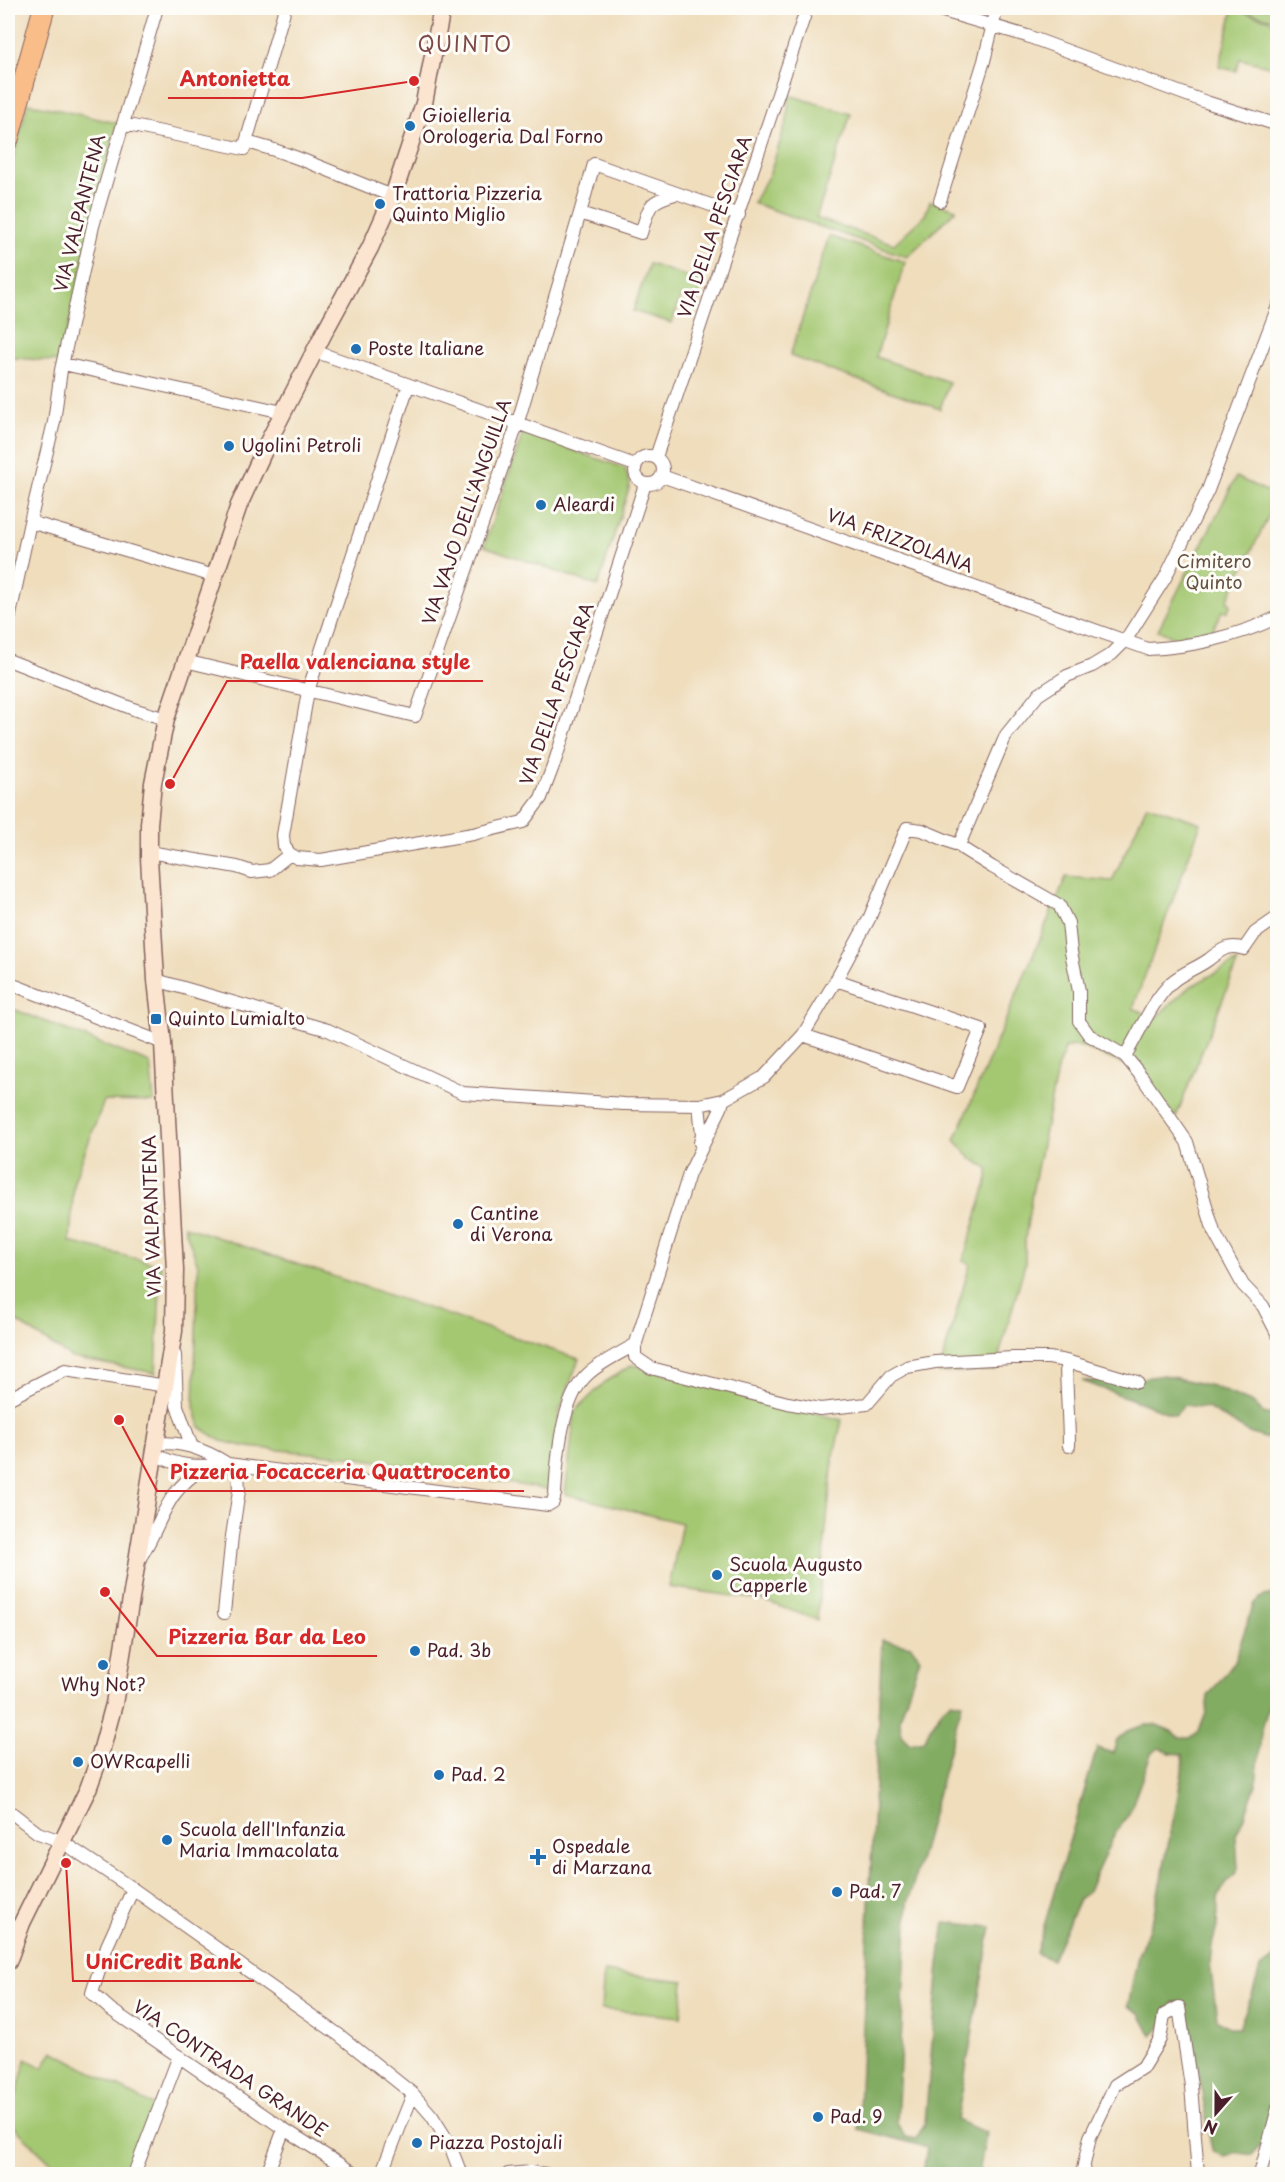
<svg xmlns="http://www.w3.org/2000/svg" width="1285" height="2182" viewBox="0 0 1285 2182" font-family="'Playpen Sans',sans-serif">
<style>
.green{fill:#a4c872;stroke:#77744e;stroke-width:1.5}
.forest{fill:#83ac64;stroke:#666648;stroke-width:1.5}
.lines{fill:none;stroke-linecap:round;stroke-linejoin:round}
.street-casing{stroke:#84625e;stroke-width:14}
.secondary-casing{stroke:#84625e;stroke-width:19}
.highway-casing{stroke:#84625e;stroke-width:23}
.street{stroke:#fff;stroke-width:12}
.secondary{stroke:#fce5d0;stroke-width:16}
.highway{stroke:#f8bd89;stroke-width:21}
.poi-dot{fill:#1f6fb2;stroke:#fdfcf7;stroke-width:2}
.labels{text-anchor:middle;stroke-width:6;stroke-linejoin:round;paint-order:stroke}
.poi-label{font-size:18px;fill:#4a1f2b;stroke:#fdfcf7;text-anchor:start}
.street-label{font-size:18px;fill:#4a1f2b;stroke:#fdfcf7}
.park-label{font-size:18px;fill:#655240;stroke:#fdfcf7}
.quarter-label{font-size:21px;letter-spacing:1.5px;fill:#7c4948;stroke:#fdfcf7}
.leader{fill:none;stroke:#d62828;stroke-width:2}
.callout-dot{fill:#d62828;stroke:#fdfcf7;stroke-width:2}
.callout-label{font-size:20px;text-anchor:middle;font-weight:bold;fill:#d62828;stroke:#fdfcf7;stroke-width:6;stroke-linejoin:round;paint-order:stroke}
</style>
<rect width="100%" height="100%" fill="#fdfcf7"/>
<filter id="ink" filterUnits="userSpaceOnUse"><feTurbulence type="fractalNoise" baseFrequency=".0167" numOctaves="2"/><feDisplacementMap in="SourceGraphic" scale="12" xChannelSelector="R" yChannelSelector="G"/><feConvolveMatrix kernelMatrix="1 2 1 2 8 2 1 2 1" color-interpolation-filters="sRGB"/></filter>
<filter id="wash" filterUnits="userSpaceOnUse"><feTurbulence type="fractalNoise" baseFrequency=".008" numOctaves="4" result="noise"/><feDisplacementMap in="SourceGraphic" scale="24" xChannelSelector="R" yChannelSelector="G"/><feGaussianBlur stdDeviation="1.35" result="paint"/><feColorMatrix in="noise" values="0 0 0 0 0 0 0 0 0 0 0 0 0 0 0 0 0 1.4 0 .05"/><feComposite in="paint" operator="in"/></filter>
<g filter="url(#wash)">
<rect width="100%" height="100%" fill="#efddbc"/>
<path class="green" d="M1232,8H1277V20Z
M1233,10L1268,19L1277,26V68L1240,59L1236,71L1219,67Z
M789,95L851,114L816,218L894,244L925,215L930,201L956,209L954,212L907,257L753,203L770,173L787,120Z
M28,103L117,123L60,362L8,357V177Z
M829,236L905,262L876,357L949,382L940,409L790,356Z
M649,264L704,282L697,301L681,296L672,323L633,311Z
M523,433L625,468L630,485L598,586L484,546Z
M1236,477L1277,496V499L1227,601L1231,604L1227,612L1222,611L1209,637L1203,641L1184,633L1180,641L1158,630Z
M1147,805L1201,823L1133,1008L1155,1018L1189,987L1238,961L1176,1117L1129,1066L1079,1046L1066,1047L1058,1066L1032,1193L1025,1240V1264L995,1370L939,1373L970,1264L963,1261L988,1179V1168L972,1159L955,1140L1066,877L1112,881Z
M8,1007L150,1063L154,1102L104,1101L74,1181L70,1242L161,1265L156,1373L72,1358L8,1316Z
M184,1226L579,1359L560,1410L549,1490L353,1457L248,1447L221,1441L200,1427L194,1406L198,1265Z
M632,1365L842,1420L833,1459L817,1620L762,1600L669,1587L682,1523L565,1494L575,1411L605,1382Z
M604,1972L684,1981L681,2017L601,2009Z
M53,2051L156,2107L132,2174H68L60,2171L9,2122L26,2059L43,2068Z"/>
<path class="forest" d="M1163,1375L1212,1386L1253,1403L1263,1413L1277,1416V1442L1249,1433L1208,1408L1184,1405L1175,1415L1082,1381L1132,1380Z
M1277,1591V1675L1261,1733L1256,1785L1247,1810L1236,1835L1238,1869L1234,1876L1225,1883L1218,1899L1217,1927L1212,1945L1210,1963L1217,2019L1229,2027H1239L1252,1995L1260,1968L1273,1958L1277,1951V2113L1263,2143L1252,2155L1238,2152L1225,2156L1213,2152C1209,2141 1209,2131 1207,2120C1200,2081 1193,2043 1185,2004L1173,2002C1169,2014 1164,2029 1151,2035L1140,2013L1128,2006L1138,1955L1153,1918L1177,1802C1179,1785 1184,1771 1183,1754L1170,1753L1159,1748L1151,1754L1129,1814L1115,1833L1087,1893L1079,1899L1052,1960L1036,1953L1097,1748L1113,1753L1117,1740L1127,1731L1145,1725H1157L1171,1731L1180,1738H1190L1199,1731L1206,1713L1208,1696L1234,1662L1254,1603L1263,1596L1270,1595Z
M882,1640L911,1646L920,1658L900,1718L901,1735L910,1744L923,1741L942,1709L951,1701L962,1703L908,1903L897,2123L905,2137L916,2139L925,2123L939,1964L945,1922L991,1927L957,2120L986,2133L979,2174H923L927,2147L858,2129Z"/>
</g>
<g filter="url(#ink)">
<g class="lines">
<g class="street-casing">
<path id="street" d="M933,8L1027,36L1206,102L1278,125
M123,124L157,8
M246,142C297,154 343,178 393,196
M675,194C647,202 650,206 641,233L580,213L594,164L739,215
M940,201L984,61L997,8
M314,351L635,465
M63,364L283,412
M635 470a14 14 0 1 1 28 0a14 14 0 1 1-28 0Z
M656,457L807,8
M662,476L1148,649C1191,647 1239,636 1278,617
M214,576L30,522L54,422L61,370L93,226L123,124L244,149L285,8
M8,624L30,522
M8,660L136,710L166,719
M185,661L415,716L517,425L580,213
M958,843L963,849L992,867L1059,905L1068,923L1071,952L1079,991V1021L1089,1035L1125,1056L1142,1077L1187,1142L1214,1232L1243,1285L1263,1306L1278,1335
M149,852L237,867L252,872L270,870L290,854
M290,854L297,858L321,860L473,834L523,822L541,798L555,761L645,484
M290,854L284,846L283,835L308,691L408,386
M156,980L328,1030L463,1093L624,1104L699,1105L723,1100L764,1077L803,1035L957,1087L981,1029L836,980L869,919L907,828L922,830L955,844L960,843L1006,735L1038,695L1067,676L1092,666L1112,654L1125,641L1165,578L1208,490L1278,306
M16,986L163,1043
M803,1035L836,980
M1125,1056C1140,1032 1151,1002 1172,982C1182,973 1197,968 1208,960C1220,951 1228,943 1244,949L1255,933L1278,917
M723,1100L721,1108L689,1174L635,1346V1357L651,1368L788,1403L820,1409L867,1404L891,1376L907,1367L935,1362L1013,1358H1049L1066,1361L1137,1382
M699,1105L702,1134L700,1143
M175,1355L177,1406L192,1447
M1066,1361C1066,1389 1069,1417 1069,1446
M8,1399L65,1370L166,1386
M157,1444C185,1440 215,1454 238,1471L239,1491L232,1536L224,1613
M155,1454C179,1468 201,1467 228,1464L548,1505L553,1502L555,1494C557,1459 561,1398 588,1374C601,1362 621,1353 636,1344
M140,1558C164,1520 163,1493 205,1467
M8,1810L38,1833L61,1841L133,1889L339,2035L413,2094L432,2116L449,2143L461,2174
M133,1889L107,1946L92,1993L110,2009L284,2129L355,2174
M134,2174L179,2056
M267,2174L284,2129
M381,2174L413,2094
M508,2174L531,2172L546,2174
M1082,2174L1090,2137L1115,2085L1143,2067L1160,2039L1164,2015L1179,2007L1191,2086L1198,2174
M1260,2174L1278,2108"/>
</g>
<g class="secondary-casing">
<path id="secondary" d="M8,1962L22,1923L88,1789L99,1759L114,1704L174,1331L175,1270L163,1043L156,980L149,858V824L153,783L166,719L239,505L267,444L326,329L370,248L393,196L424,103L442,8"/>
</g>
<g class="highway-casing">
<path id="highway" d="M8,139L44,8"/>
</g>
<use href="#street" class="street"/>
<use href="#secondary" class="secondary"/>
<use href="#highway" class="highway"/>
</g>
</g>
<g class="poi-dot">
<circle cx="410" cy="126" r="6"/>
<circle cx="380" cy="204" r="6"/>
<circle cx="356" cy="349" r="6"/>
<circle cx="229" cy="446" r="6"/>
<circle cx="541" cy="505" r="6"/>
<rect x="150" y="1013" width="12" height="12" rx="3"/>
<circle cx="458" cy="1224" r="6"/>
<circle cx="717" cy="1575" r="6"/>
<circle cx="415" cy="1651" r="6"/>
<circle cx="103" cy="1665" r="6"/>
<circle cx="78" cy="1762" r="6"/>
<circle cx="439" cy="1775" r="6"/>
<circle cx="167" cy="1840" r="6"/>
<path d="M535 1848h6v6h6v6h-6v6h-6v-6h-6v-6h6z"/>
<circle cx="837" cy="1892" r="6"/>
<circle cx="818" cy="2117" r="6"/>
<circle cx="417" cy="2143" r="6"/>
</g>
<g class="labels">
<g class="poi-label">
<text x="422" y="122">Gioielleria<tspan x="422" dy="21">Orologeria Dal Forno</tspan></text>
<text x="392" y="200">Trattoria Pizzeria<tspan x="392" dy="21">Quinto Miglio</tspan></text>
<text x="368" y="355">Poste Italiane</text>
<text x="241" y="452">Ugolini Petroli</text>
<text x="553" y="511">Aleardi</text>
<text x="168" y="1025">Quinto Lumialto</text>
<text x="470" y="1220">Cantine<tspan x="470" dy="21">di Verona</tspan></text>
<text x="729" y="1571">Scuola Augusto<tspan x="729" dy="21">Capperle</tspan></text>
<text x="427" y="1657">Pad. 3b</text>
<text x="103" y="1691" text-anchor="middle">Why Not?</text>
<text x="90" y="1768">OWRcapelli</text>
<text x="451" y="1781">Pad. 2</text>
<text x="179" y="1836">Scuola dell'Infanzia<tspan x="179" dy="21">Maria Immacolata</tspan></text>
<text x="552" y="1853">Ospedale<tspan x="552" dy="21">di Marzana</tspan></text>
<text x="849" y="1898">Pad. 7</text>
<text x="830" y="2123">Pad. 9</text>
<text x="429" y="2149">Piazza Postojali</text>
</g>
<g class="street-label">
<text transform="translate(80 213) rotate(-76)" y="6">VIA VALPANTENA</text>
<text transform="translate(715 227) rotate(-71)" y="6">VIA DELLA PESCIARA</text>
<text transform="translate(467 512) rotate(-71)" y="6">VIA VAJO DELL'ANGUILLA</text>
<text transform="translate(900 541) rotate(20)" y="6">VIA FRIZZOLANA</text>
<text transform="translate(557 694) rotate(-71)" y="6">VIA DELLA PESCIARA</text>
<text transform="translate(152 1216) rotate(-92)" y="6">VIA VALPANTENA</text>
<text transform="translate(230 2069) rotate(34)" y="6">VIA CONTRADA GRANDE</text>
</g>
<g class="park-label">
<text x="1214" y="568">Cimitero<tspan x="1214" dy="21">Quinto</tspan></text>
</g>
<g class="quarter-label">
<text x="465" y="52">QUINTO</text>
</g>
</g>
<path class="leader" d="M414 81L302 98H168M170 784L227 681H483M119 1420L157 1491H524M105 1592L157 1656H377M66 1863L73 1981H254"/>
<g class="callout-dot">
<circle cx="414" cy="81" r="6"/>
<circle cx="170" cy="784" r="6"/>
<circle cx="119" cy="1420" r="6"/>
<circle cx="105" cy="1592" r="6"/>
<circle cx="66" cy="1863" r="6"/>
</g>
<g class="callout-label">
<text x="235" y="86">Antonietta</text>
<text x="355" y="669">Paella valenciana style</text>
<text x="340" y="1479">Pizzeria Focacceria Quattrocento</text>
<text x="267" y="1644">Pizzeria Bar da Leo</text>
<text x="164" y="1969">UniCredit Bank</text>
</g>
<rect width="1285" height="2182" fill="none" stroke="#fdfcf7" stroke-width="30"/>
<g transform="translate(1216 2113) rotate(201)" stroke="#fdfcf7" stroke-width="4.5" paint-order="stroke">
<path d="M0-4.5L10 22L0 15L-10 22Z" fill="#4a1f2b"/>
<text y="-9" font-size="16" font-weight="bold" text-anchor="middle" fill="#4a1f2b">N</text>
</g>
</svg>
